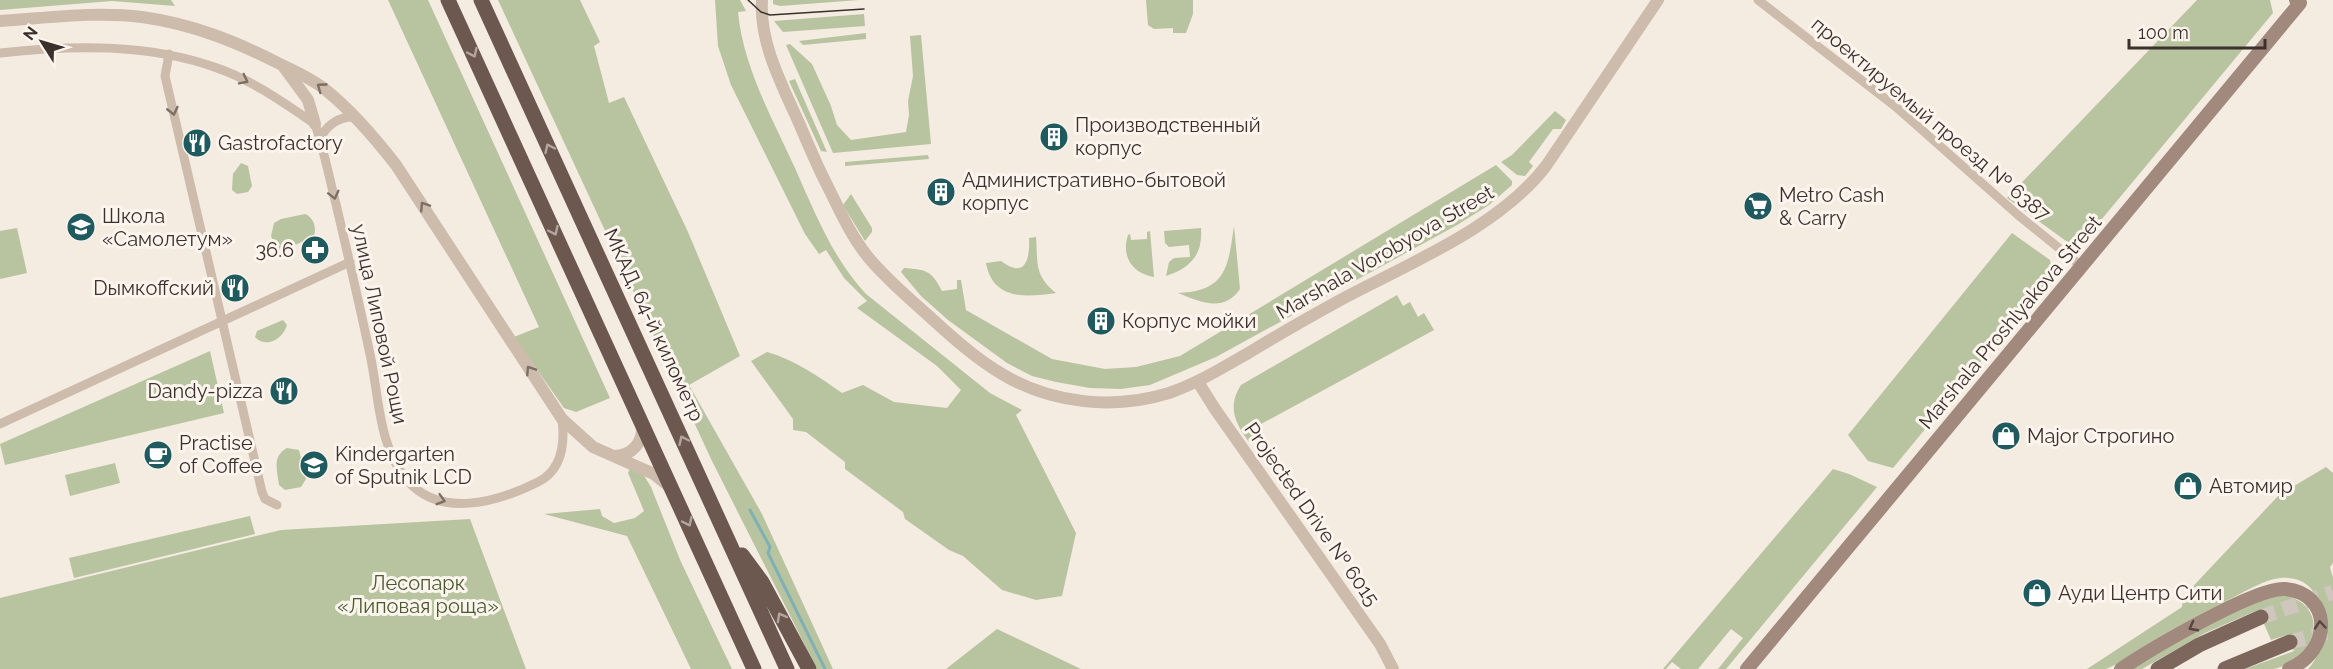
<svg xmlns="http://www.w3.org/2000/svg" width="2333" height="669" viewBox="0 0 2333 669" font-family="Raleway,sans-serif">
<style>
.green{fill:#b8c4a0}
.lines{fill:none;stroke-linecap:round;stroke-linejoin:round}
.stream{stroke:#7fb0b2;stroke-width:3}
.primary-tunnel{stroke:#cfc6bd;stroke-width:15;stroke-dasharray:15 8;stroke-linecap:butt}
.minor{stroke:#cdbbac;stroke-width:9}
.tertiary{stroke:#cdbbac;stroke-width:12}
.secondary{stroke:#a18a7d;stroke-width:14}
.primary{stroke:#7d675c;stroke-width:15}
.trunk{stroke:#6c584f;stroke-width:15}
.tram{stroke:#3b302b;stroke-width:1.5}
.oneway{stroke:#b4a69e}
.oneway2{stroke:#7d6f65}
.oneway3{stroke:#544640}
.labels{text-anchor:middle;stroke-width:6;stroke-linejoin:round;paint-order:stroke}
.street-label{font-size:20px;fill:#3b302b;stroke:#fbf5ee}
.poi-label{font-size:20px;fill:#3b302b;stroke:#fbf5ee;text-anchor:start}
.park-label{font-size:20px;fill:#4a5a2e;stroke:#fbf5ee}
</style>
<rect width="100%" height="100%" fill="#f4ebe1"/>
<path class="green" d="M0,0H171L175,6L112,1L0,10Z
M388,0H428L610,398L576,412L564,408L514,337L539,327Z
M498,0H580L600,42L594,46L609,103L624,97L688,232L740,356L689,385L762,514L833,669H817L712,461Z
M715,0H740L746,11L738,12C743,66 772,118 794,166C814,210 832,258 866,294L990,393L1022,410L1016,415L1076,533L1062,596L1036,600L1002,590L963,556L949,550L905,519L903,512L845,469V462L806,432L793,430V419L751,361L767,352C795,360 818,376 842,393L863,385L894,402L947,408L961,390L937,366L857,308L867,301L844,278L826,250L819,254L805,234L731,85L718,46Z
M773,0H859L780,6L773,4Z
M1146,0H1193V14L1186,33H1173V28L1154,29L1148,25Z
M2197,0H2270L2273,13L2077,249L2007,198Z
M864,14L865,26L783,32L774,21Z
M866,33V39L803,45L799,41Z
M921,35L931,144L833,153L786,45L790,44L812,64L831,106L837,125L851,140L906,132L909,115L908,101L913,76L910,36Z
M795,79L827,152L821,151L789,81Z
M1555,111L1566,120L1561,129H1553L1529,162L1533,166L1525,176L1517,175L1501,162L1512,155Z
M928,155L929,159L845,166V162Z
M241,163L248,166L252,186L248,192L237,194L232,190L233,174Z
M1496,165L1512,181V185L1489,205L1457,225L1216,357L1150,385L1121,389L1090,388L1056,382L1032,376L1007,363L948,320L921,296L901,272L904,268C927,270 931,270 942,291L957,289V280H961L966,310L1052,359L1105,369L1136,367L1180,356Z
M851,194L872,228V232L865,241L843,205Z
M305,214C313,217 317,227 314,236L285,250H277L271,236L274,223L281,219Z
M1234,226L1240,289C1224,313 1200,302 1178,293C1226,291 1228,268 1234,226Z
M17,228L27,273L0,279V231Z
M1201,228C1203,254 1191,268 1166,276L1169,262L1174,258L1190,257L1189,245L1169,247L1165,243L1164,231Z
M1150,231L1154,277C1132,273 1121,257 1128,235L1130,234L1131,240L1147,239V232Z
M2012,233L2050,260L2053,274L2026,307L2021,304L2011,316L2015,320L1893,468L1868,461L1848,435Z
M1036,237C1038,264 1034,275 1056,293C1027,297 993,301 986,263L1001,261C1026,280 1030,258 1029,238Z
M1397,295L1403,306L1410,302L1418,317L1424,313L1434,330L1250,430L1255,438L1249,442C1235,423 1227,407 1241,385Z
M283,320L287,325C283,339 266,349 255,337L257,331Z
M210,351L224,413L5,465L0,444Z
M287,448L299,450L306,479L301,487L285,490L279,485C277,470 272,456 287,448Z
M115,463L120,483L70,496L65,475Z
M2326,467L2333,473V563L2330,567L2333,578V669H2308C2333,644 2330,573 2280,578C2264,580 2248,590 2234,597C2202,613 2171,629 2141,648C2132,653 2113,668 2105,669C2100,669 2093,669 2087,669L2182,607L2183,597L2279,495Z
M630,468L643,474L651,487L681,562L732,669H691L627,536L544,514L600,509L602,516L614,523L635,518L644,511L628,473Z
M1833,469L1849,474L1877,487L1726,669H1718L1743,638L1731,629L1698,669H1681L1672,662L1666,669H1663Z
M250,516L255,534L74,578L69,558Z
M470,519L526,669H0V598L281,530Z
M2284,595C2333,607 2315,660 2274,669C2265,669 2254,669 2245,669L2294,651L2287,635L2271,640L2258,610L2205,633L2142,669H2130C2170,646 2240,598 2284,595Z
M997,629L1081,669H946Z"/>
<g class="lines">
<path class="stream" d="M750,510L770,547L768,553L825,669"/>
<path class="primary-tunnel" d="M2261,617L2333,592
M2290,642L2333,631"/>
<path class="minor" d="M1758,0L1896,107L2018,215L2081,266
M0,53C71,45 148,43 217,68C252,80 284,103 315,124C324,150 329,177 336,204C348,255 360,307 371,359C379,399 379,447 407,480C440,519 498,502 538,482C562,470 565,443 562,419
M169,54L165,76L262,492L265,499L277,505
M320,138C328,124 339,116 355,117
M0,424L350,262"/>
<path class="tertiary" d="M762,0C759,42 782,85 799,123C808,144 817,166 828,187C840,211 851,236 868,257C886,279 909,298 930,317C952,337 976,359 1002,374C1052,404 1114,410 1169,393C1198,383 1224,367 1250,352C1281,333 1313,315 1344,298C1412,262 1499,227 1546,166L1658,0
M0,21C47,18 95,11 142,17C192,24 235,41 280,64C296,72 313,79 327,91C353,112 375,138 396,165L562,419L593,447L654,474L670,487
M283,66L308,100L315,124
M1198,382L1215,409L1380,644L1393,669
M614,456C632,456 644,442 642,424"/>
<path class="secondary" d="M1747,669L2300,3L2296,0
M2121,669C2149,650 2255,587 2285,589C2332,593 2333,650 2289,669"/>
<path class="primary" d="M2158,669L2199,645L2261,617
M2225,669L2290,642"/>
<path class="trunk" d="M448,0L754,669
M481,0L787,669
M742,555L762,582L809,669"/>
<path class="tram" d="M748,0L761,12L770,15L864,9"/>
</g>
<defs><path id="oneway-chevron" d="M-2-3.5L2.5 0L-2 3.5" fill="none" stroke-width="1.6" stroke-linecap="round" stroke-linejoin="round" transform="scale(1.5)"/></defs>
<g class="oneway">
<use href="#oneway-chevron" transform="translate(473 53) rotate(65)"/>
<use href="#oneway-chevron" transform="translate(549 148) rotate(-115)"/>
<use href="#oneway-chevron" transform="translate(554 231) rotate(65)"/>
<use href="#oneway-chevron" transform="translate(683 440) rotate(-115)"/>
<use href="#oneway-chevron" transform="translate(688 522) rotate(65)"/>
<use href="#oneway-chevron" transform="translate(781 617) rotate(-119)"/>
</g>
<g class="oneway2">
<use href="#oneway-chevron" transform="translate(244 80) rotate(27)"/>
<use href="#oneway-chevron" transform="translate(321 87) rotate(-144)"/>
<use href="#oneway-chevron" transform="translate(173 111) rotate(77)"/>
<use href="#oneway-chevron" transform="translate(334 195) rotate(76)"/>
<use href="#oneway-chevron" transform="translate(424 206) rotate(-123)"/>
<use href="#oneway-chevron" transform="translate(530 370) rotate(-123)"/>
<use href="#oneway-chevron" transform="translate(441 500) rotate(16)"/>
</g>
<g class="oneway3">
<use href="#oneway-chevron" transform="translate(2320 625) rotate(-95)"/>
<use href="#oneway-chevron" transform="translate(2193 627) rotate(152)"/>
</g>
<defs>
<g id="building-disc" transform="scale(1.5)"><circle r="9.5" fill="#1f5a5e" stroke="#fbf5ee"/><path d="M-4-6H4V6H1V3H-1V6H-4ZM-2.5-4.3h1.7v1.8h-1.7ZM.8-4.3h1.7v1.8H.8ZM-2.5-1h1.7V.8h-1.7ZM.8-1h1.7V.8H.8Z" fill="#fff"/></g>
<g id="restaurant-disc" transform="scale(1.5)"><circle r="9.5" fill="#1f5a5e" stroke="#fbf5ee"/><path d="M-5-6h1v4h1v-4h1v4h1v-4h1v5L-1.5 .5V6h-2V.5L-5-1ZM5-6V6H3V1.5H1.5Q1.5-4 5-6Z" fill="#fff"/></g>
<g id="supermarket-disc" transform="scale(1.5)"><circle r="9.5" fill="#1f5a5e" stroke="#fbf5ee"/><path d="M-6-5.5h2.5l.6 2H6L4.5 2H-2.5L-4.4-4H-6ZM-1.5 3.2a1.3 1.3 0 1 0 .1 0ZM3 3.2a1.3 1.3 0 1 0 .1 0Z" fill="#fff"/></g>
<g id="school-disc" transform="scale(1.5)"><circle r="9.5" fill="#1f5a5e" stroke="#fbf5ee"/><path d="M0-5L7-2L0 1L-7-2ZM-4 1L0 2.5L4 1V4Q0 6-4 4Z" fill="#fff"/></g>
<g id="pharmacy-disc" transform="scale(1.5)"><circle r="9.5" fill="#1f5a5e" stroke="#fbf5ee"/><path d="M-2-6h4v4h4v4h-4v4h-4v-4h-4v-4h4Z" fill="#fff"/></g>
<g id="shop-disc" transform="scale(1.5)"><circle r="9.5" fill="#1f5a5e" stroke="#fbf5ee"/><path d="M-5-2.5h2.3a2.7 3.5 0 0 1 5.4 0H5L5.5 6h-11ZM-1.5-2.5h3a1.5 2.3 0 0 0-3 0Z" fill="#fff"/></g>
<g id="cafe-disc" transform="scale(1.5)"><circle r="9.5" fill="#1f5a5e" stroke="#fbf5ee"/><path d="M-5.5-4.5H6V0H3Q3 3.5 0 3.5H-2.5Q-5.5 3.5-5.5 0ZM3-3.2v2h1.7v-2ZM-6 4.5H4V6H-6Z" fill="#fff"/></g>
</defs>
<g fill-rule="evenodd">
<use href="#building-disc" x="1054" y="137"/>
<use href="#restaurant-disc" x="197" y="143"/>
<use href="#building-disc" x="941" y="192"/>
<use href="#supermarket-disc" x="1758" y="206"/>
<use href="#school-disc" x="81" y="227"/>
<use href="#pharmacy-disc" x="315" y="250"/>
<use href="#restaurant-disc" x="235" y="288"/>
<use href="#building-disc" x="1101" y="321"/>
<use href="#restaurant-disc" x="284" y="391"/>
<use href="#shop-disc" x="2006" y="436"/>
<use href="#cafe-disc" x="158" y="455"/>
<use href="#school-disc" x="314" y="465"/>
<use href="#shop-disc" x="2188" y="486"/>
<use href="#shop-disc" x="2037" y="593"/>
</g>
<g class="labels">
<g class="street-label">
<text transform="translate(1931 119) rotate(40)" y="7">проектируемый проезд № 6387</text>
<text transform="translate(1385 252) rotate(-30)" y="7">Marshala Vorobyova Street</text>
<text transform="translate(2010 322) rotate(-50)" y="7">Marshala Proshlyakova Street</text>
<text transform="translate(380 324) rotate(78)" y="7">улица Липовой Рощи</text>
<text transform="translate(654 325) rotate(65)" y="7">МКАД, 64-й километр</text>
<text transform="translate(1312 514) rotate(55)" y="7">Projected Drive № 6015</text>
</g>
<g class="poi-label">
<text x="1075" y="132">Производственный<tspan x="1075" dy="23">корпус</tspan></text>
<text x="218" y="150">Gastrofactory</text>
<text x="962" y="187">Административно-бытовой<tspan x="962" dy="23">корпус</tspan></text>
<text x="1779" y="202">Metro Cash<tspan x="1779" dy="23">&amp; Carry</tspan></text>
<text x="102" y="223">Школа<tspan x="102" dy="23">«Самолетум»</tspan></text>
<text x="294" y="257" text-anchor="end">36.6</text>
<text x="214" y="295" text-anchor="end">Dымкoffский</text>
<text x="1122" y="328">Корпус мойки</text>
<text x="263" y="398" text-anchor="end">Dandy-pizza</text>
<text x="2027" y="443">Major Строгино</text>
<text x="179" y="450">Practise<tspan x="179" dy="23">of Coffee</tspan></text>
<text x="335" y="461">Kindergarten<tspan x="335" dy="23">of Sputnik LCD</tspan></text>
<text x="2209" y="493">Автомир</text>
<text x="2058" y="600">Ауди Центр Сити</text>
</g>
<g class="park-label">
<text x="418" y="590">Лесопарк<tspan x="418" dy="23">«Липовая роща»</tspan></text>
</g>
</g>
<g transform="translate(42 42) rotate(307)" stroke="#fbf5ee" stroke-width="4.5" paint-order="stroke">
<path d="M0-4.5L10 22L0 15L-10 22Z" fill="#3b302b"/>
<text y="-9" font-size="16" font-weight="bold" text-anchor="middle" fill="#3b302b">N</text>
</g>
<path d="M2129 39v9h136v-9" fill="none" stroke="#3b302b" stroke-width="3"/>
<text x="2138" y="39" font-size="18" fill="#3b302b" stroke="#fbf5ee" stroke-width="4.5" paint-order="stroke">100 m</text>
</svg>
